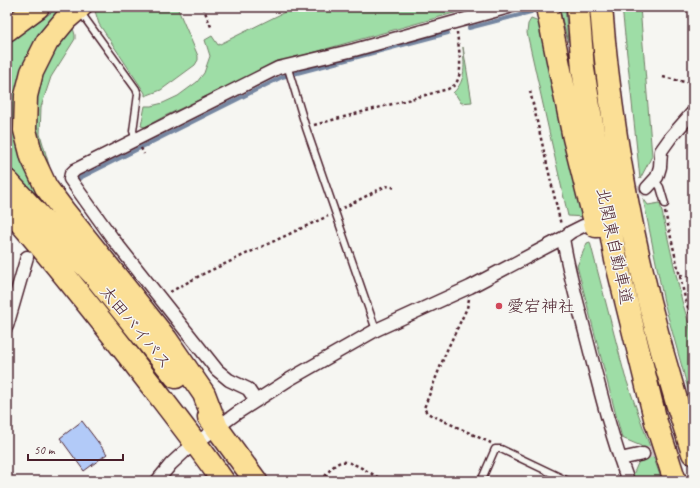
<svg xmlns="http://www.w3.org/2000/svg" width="700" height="488" viewBox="0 0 700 488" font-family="Caveat,'Klee One',sans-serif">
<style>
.green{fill:#9edda6;stroke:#747e68}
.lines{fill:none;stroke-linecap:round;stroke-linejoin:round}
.stream{stroke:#7486a1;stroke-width:4}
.building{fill:#b2caf8;stroke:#4a1f2b}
.street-tunnel{stroke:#d4cbca;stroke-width:12;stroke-dasharray:12 6;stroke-linecap:butt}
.lane-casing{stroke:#4a1f2b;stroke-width:9}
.street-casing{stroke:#4a1f2b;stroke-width:15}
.highway-casing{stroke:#4a1f2b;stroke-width:25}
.path{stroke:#4a1f2b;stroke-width:2.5;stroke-dasharray:3 3;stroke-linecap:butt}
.lane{stroke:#f6f6f2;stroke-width:6}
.street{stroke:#f6f6f2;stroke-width:12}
.highway{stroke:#fbdf96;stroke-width:22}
.poi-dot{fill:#d1495b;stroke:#f6f6f2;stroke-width:1.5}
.labels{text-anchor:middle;stroke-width:3;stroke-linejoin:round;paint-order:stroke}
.street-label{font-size:17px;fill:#4a1f2b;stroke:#f6f6f2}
.poi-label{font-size:17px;fill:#4a1f2b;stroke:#f6f6f2;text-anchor:start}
</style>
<rect width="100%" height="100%" fill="#f6f6f2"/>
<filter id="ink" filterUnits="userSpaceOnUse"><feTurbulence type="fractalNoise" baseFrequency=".025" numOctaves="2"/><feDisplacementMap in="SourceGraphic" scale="8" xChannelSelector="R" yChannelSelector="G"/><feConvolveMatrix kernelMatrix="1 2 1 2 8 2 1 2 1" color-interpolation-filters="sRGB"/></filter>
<g filter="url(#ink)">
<path class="green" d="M59,7H63L57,12L36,39L29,53L16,123L17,145L31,182L55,217L7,172V44Z
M96,7H177L198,56V60L195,65L161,90L145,96V93L99,24L95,11Z
M295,7H475L276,63L165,116L145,127L141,126L145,106H151L163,103L178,96L197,82L204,73L210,56L205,40L212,36L218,45Z
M559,7H565L568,42Z
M622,7H640L652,156L640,179Z
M531,19L539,22L584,217L568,216L527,33L528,24Z
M73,28L75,35V39L51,77L41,107L40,134L49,165L51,177C34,140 28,106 45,68C48,62 49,56 53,51C59,43 66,36 73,28Z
M463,47L472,102L461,103L456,95L453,93C467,80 464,64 463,47Z
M643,198L648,205L660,203L682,301L693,337V407L664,302Z
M590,242L625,376L662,481H634L632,477L639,461L646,459L641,446L622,438L577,266L587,243Z"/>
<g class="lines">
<path class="stream" d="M469,28L531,12
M80,178L282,77L448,33"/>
</g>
<path class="building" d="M82,421L107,454L84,471L60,438Z"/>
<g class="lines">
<path class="street-tunnel" d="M624,201L647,188
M643,454L693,438"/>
<g class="lane-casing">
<path id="lane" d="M84,17L136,89L138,94L133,131L136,139
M287,65L306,128L376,330
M655,180L660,187L665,204
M481,481L495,449H501L568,481"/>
</g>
<g class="street-casing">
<path id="street" d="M647,188L657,177L660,167L661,151L671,137L693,112
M563,238C568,270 577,301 585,332C598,382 610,433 628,481
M7,326L27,257
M256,401L248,389L229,380L217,370L113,239L70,179L71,174L75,170L278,68L354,50L509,7
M620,459L643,454
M157,481L171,464L184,452L237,413L290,379L376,330L470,287L563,238L571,232L583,226"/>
</g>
<g class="highway-casing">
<path id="highway" d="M80,7L66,19L47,42L32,72L26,96L25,130L32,157L46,187L64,211L166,339L204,394L217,428
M547,7L574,138L596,226
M578,7L583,69L594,138L616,260L656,422L675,481
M601,7C613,159 645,309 693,453
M7,30L38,7
M7,181L94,275L176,377
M7,207C49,255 89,305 128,355C160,397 193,438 223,481
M209,417L256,481"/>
</g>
<path class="path" d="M203,7L212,29
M243,7L244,11L252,7
M663,77L693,84
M530,91L561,225
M314,125L448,89C451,87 455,86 456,83C464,72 458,45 457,32
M141,148L144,154
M343,208L386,186L392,187L394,188
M665,212L685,298L693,324
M680,275L693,277
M170,292L203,274L328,216
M469,299L467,308L446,352L424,408L427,413L491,443
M321,481C327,475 333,463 342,462C352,460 375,476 384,481"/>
<use href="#lane" class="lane"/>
<use href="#street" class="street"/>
<use href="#highway" class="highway"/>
</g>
</g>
<circle class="poi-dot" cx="499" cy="306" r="4"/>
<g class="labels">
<g class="street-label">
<text transform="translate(615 246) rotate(78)" y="6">北関東自動車道</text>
<text transform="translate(136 327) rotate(51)" y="6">太田バイパス</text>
</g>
<g class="poi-label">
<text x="507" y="312">愛宕神社</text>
</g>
</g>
<rect width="700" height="488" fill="none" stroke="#f6f6f2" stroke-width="24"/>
<rect x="12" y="12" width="676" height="464" fill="none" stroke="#4a1f2b" stroke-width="1.5" filter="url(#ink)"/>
<path d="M28 454v6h95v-6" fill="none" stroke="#4a1f2b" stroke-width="2"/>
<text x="34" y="454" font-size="12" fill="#4a1f2b" stroke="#f6f6f2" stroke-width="3" paint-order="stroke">50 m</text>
</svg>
